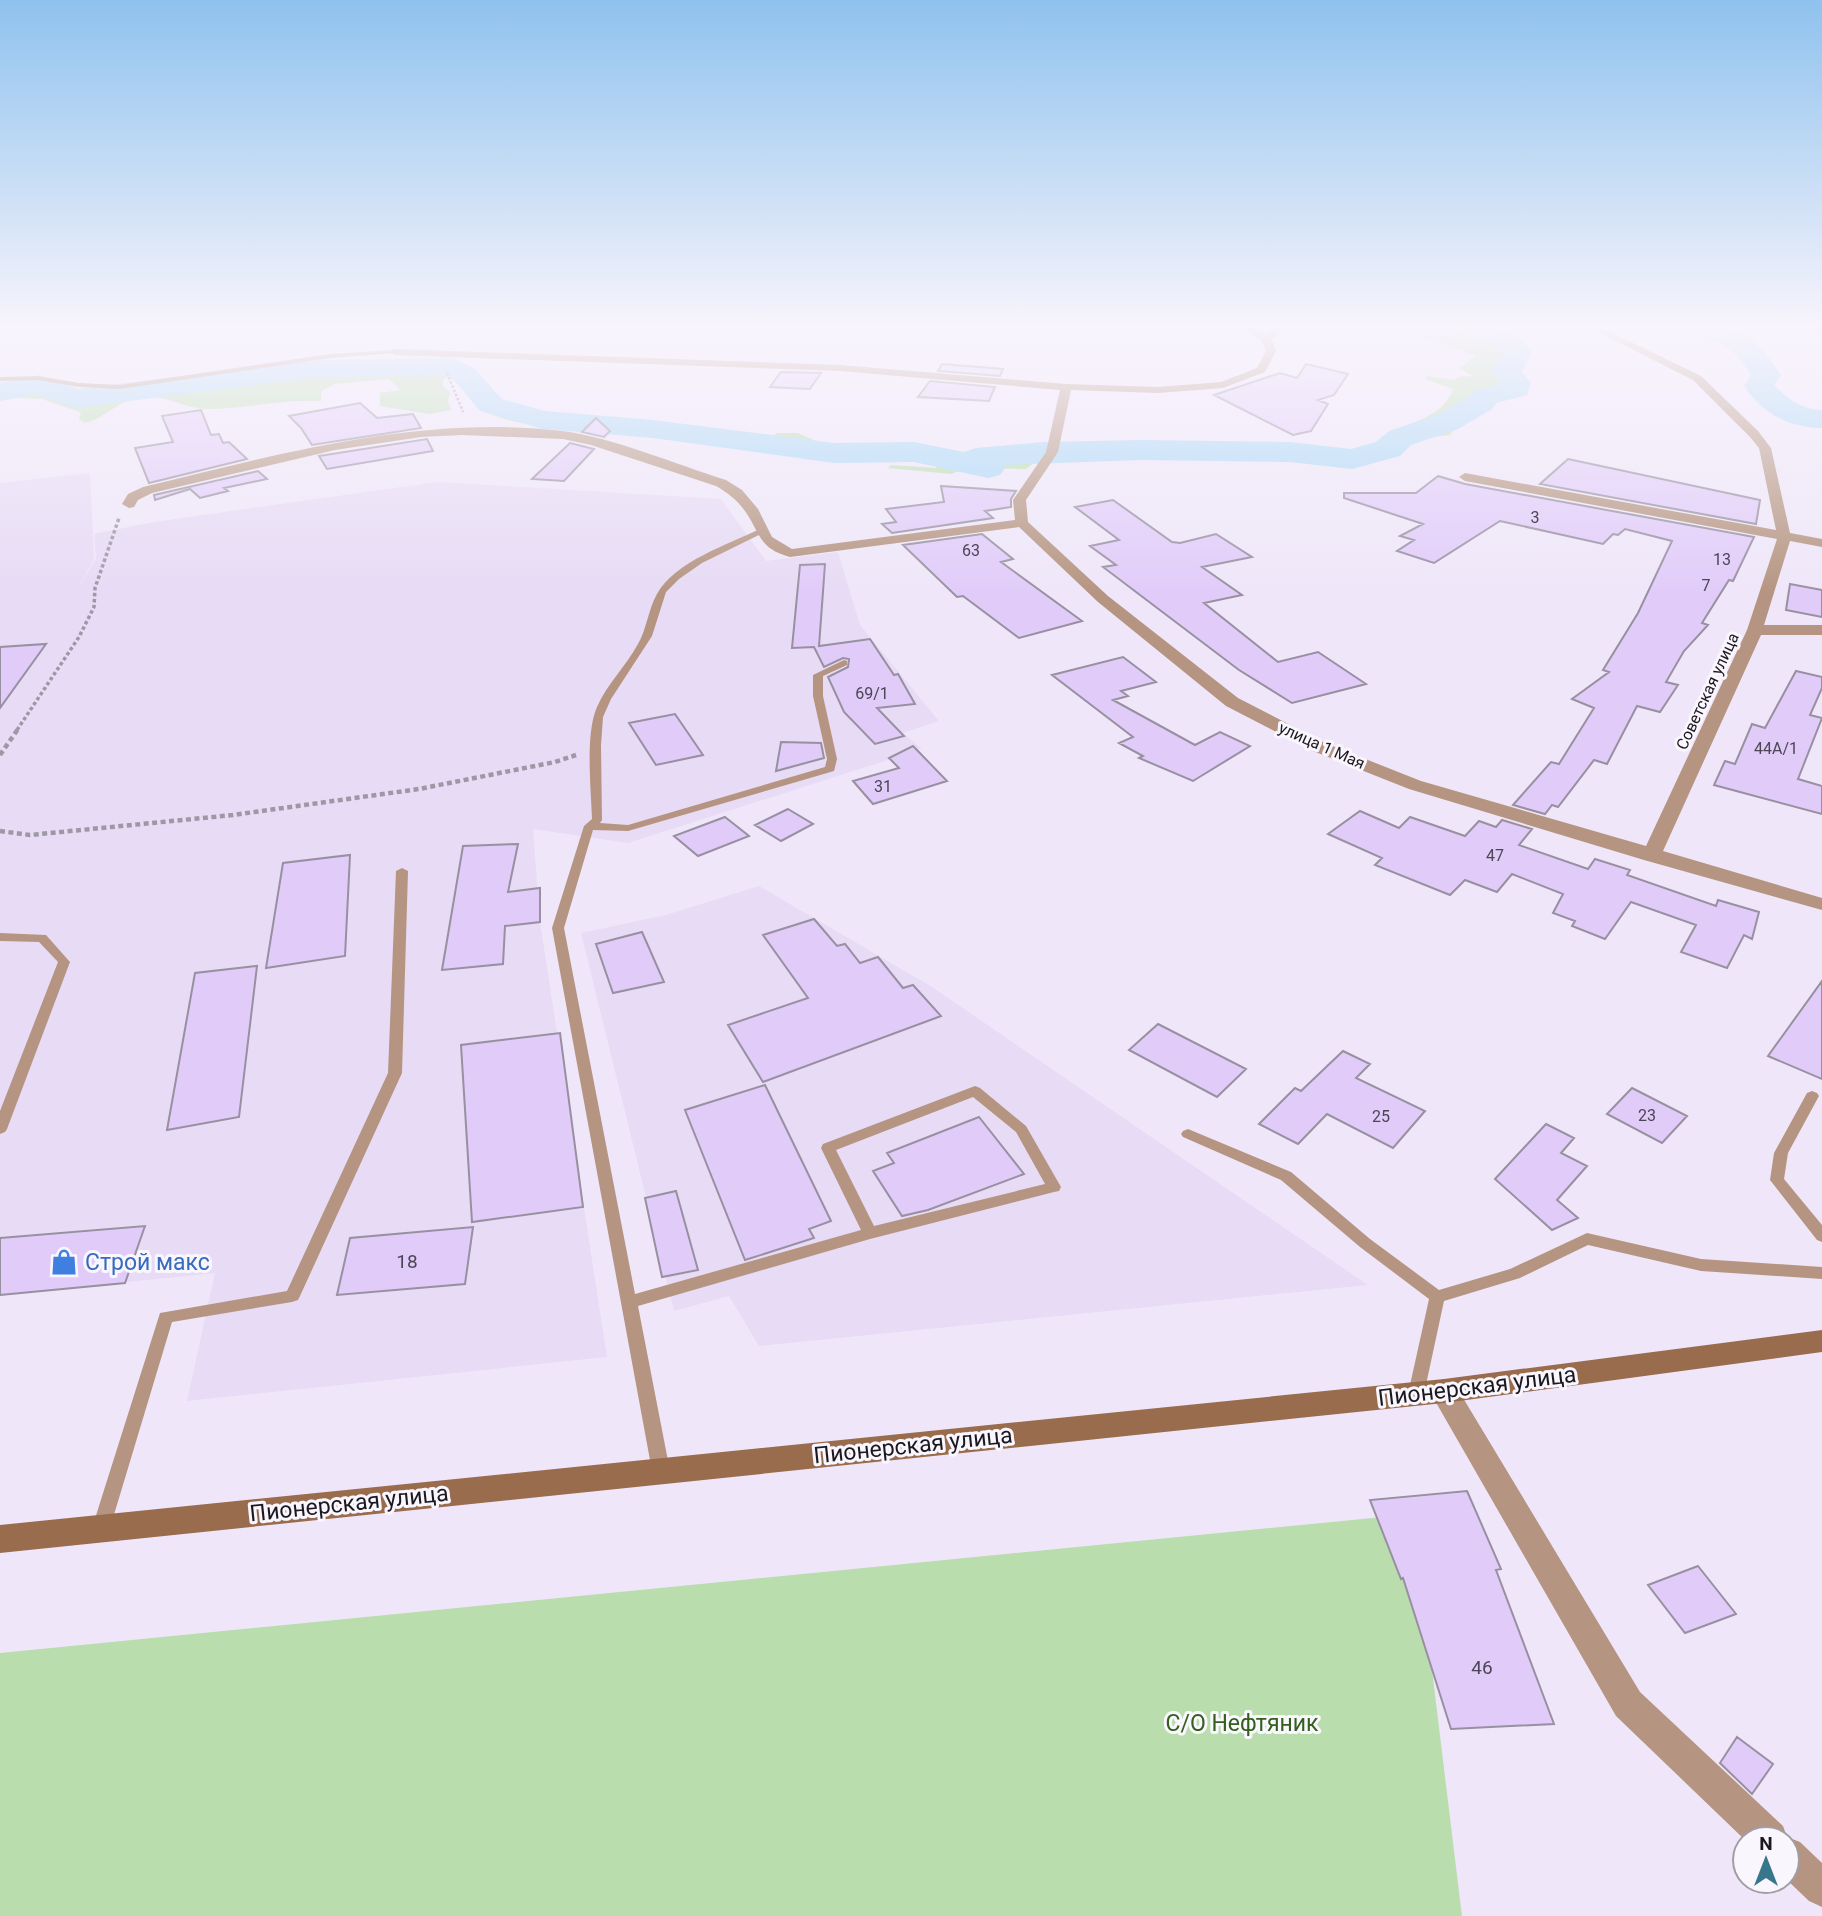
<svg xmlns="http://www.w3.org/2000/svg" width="1822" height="1916" viewBox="0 0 1822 1916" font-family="Roboto,sans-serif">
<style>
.built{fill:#e7dbf5}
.green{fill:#baddae}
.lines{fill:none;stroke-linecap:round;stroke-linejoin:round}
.river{fill:#a9d7f6;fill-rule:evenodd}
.building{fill:#e1ccf9;stroke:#9890a1;stroke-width:2}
.path-far2{stroke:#9e98a5;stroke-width:2.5;stroke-dasharray:2.5 2;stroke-linecap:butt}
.path-far1{stroke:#9e98a5;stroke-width:3.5;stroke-dasharray:3.5 2.5;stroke-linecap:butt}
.path{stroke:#9e98a5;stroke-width:4.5;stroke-dasharray:5 3.5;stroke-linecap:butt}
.lane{fill:#b59581;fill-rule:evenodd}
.street{fill:#b59581;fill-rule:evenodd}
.secondary{fill:#996c4d;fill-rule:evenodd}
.labels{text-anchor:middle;stroke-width:6;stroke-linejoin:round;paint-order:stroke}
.number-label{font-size:16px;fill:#4c4555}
.far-street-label{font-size:16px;fill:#1b181e;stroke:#faf6fe}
.near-number-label{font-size:19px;fill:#4c4555}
.near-shop-label{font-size:23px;fill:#366cbe;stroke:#faf6fe;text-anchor:start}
.near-street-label{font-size:23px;fill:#1b181e;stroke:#faf6fe}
.near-park-label{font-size:23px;fill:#32601c;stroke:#faf6fe}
</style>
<rect width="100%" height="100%" fill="#efe7f9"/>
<path class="built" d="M90,473L94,559L75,593L96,558L94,534L154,522L437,482L721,499L766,561L838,552L860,625L939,721L903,733L922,749L628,843L533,829L540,922L607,1357L187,1401L215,1273L0,1295V483Z
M759,886L932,987L1368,1285L759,1346L729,1296L674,1311L581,933L666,915Z"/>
<path class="green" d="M1463,326H1485L1483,335C1512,352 1514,349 1514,386L1457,426L1450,435L1422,438L1388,436C1410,421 1443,418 1453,389L1425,379L1427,376L1453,380L1462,376L1474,377L1459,368L1476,356L1418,335H1447L1465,331Z
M354,359C395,371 439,358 479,379L482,390L549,422C528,427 494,420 477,404C466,394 457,382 446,373L442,385L450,392L448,401L451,410L430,414L380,406V393L401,390L389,379L335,384L321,391V401C281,399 247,409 207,409C183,409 164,393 139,397C118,401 104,419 85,423L79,419L81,413L77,411L42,399L0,397V385L51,383L77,389L84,394L107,393L176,381L276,372Z
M777,433H798L827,446C807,458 781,452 759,445Z
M989,457H1033L1035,462L1026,469L967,468L951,474L888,468L891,465L936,468L937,463L922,458L972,465L984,464L975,460Z
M1413,1514L1462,1916H0V1653Z"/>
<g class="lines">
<path class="river" d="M1472,326H1498V329C1512,334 1523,338 1532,351L1522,372L1531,383L1527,395L1496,403L1492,409L1458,429L1411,445L1400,456L1352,469L1290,462L1141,460L1003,465L1005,468L1000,475L988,478L914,462L834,463L653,438L543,429L480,411L454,380L437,375L311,378L74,408L37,394L0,401V383L40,375L78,389L311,360L452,358L474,368L502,399L545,411L653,420L834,443L914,442L964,452L976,448L1044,442L1141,440L1290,442L1351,449L1376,442L1389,431L1436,415L1469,397L1473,391L1501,384L1492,370L1503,353C1492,343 1471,344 1472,326Z
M1657,326C1722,326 1741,315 1781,375L1774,385L1776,387C1790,401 1802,409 1822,410V428C1788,427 1763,414 1744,386L1751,375C1722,328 1706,343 1661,332Z"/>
</g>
<path class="building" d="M942,364L1003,369L1000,376L938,371Z
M1306,364L1348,374L1334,395L1318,400L1328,404L1311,431L1293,435L1214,395L1280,373L1297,378Z
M781,372L821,373L810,389L770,387Z
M930,381L995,387L989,401L918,397Z
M360,403L377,418L413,414L421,428L312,445L301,428L289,416Z
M201,410L211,435L219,434L223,443L229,442L247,459L149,483L135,448L173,442L162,416Z
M596,418L610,431L604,437L582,432Z
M427,439L433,451L327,469L319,456Z
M570,443L594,449L564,481L532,479Z
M1568,459L1760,500L1756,524L1540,484Z
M258,471L267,479L224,488L228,491L200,498L190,489L155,500L154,495Z
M1438,476L1465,484L1754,537L1733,581L1729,580L1702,623L1708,625L1684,651L1666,682L1678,685L1660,712L1637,706L1607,764L1594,760L1558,807L1552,805L1545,814L1513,805L1551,762L1559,764L1594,708L1572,699L1609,672L1603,670L1638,613L1672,541L1625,529L1618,535L1613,534L1603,544L1500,521L1434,563L1397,551L1414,540L1400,536L1423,524L1344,498V493H1416Z
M941,486L1016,491L1011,499V507L985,511L993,518L892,533L882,524L896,522L886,509L944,502Z
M1113,500L1172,542L1180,543L1216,534L1252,557L1202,567L1242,595L1204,603L1278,662L1318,652L1366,684L1292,703L1239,670L1103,567L1116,565L1090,546L1119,540L1075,507Z
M982,534L1013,559L1001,562L1082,621L1019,638L963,596L957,597L903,545Z
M825,564L819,646L870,639L894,675L898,674L915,704L877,708L904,736L875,744L844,712L828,677L848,667L849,659L843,658L824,667L814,647L792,648L800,565Z
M1790,584L1822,590V617L1786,610Z
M46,644L0,708V647Z
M1123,657L1156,682L1121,691L1128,696L1113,700L1195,745L1220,732L1250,746L1193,781L1139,758L1143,756L1119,743L1133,737L1052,675Z
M1796,671L1822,677V688L1810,715L1822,718L1798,779L1822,786V814L1714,785L1725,761L1735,764L1752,724L1765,728Z
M675,714L703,755L656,765L629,723Z
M781,742L821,743L824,758L776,771Z
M913,746L947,781L873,804L853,781L899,768L889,758Z
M788,809L813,824L781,841L755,825Z
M1360,811L1399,828L1410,817L1465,836L1479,821L1496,827L1502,820L1532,829L1519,845L1588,869L1595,859L1630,870L1627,875L1716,906L1718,900L1759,912L1752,939L1744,935L1727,968L1681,952L1696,925L1631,902L1605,939L1572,926L1575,921L1553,913L1563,894L1512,874L1497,892L1465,880L1450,895L1375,865L1382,858L1328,834Z
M725,817L749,836L698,856L674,836Z
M518,844L508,892L540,888V922L505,926L503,964L442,970L463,846Z
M350,855L345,956L266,968L283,863Z
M814,919L837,946L845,944L860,963L878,957L903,988L913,985L941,1016L763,1082L728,1025L808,998L763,935Z
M642,932L664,982L613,993L596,944Z
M257,966L239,1117L167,1130L195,973Z
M1822,981V1079L1768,1056Z
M1158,1024L1246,1069L1217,1097L1129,1050Z
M560,1033L583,1207L472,1222L461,1045Z
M1343,1051L1370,1064L1356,1078L1425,1111L1393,1148L1327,1114L1298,1144L1259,1124L1295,1088L1301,1091Z
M765,1085L831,1221L809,1229L814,1238L745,1260L685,1110Z
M1632,1088L1687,1116L1662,1143L1607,1114Z
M979,1117L1024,1174L928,1210L902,1216L873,1171L894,1163L887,1153Z
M1546,1124L1574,1138L1561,1153L1587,1166L1557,1200L1578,1218L1552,1230L1495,1179Z
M676,1191L698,1270L662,1277L645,1198Z
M145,1226L125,1283L0,1295V1238Z
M473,1227L465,1284L337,1295L350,1238Z
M1467,1491L1501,1569L1496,1570L1554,1724L1451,1729L1403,1578L1401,1579L1370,1500Z
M1698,1566L1736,1614L1685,1633L1648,1585Z
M1737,1737L1773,1764L1752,1794L1720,1763Z"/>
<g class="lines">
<path class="path-far2" d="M447,373L463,412"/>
<path class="path-far1" d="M17,730L79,637L94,607L95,588L119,518"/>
<path class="path" d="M0,755L18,729
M0,831L30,835L233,815L419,789L555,762L576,755"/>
<path class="lane" d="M395,350L397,353L330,358L120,389L79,387L38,380L0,381V377L38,376L79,383L120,385L330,354Z
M760,529L767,531L702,563L679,579L666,592L652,636L611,699L603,717L601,745L602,820L600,823L628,825L825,767L827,759L813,696V675L844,660L847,661V665L823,676V696L837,759L834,771L628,831L593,830L564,928L635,1294L861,1230L821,1148L823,1144L975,1086L980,1088L1026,1126L1061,1187L1059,1191L1054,1192L870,1239L638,1306L670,1471L667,1476L661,1479L655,1476L652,1471L552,928L584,826L592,819C591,788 585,734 597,707C607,684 626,666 638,644C647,628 648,610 657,594C674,562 729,544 760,529ZM973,1097L1016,1132L1045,1184L874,1226L836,1150Z
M402,868L408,871L402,1073L300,1296L298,1300L292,1302L172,1322L110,1528L107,1534L101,1536L95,1534L92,1528L160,1313L287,1291L388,1073L396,871Z
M0,933L46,935L70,962L7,1129L5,1132L0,1134V1111L58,962L39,942L0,941Z
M1812,1091L1817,1093L1819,1096L1788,1153L1784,1179L1822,1225V1242L1817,1240L1770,1180L1774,1153L1807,1093Z
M1188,1129L1291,1172L1370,1239L1439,1290L1510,1269L1587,1233L1701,1259L1822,1267V1279L1701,1271L1588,1245L1520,1278L1444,1301L1424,1394L1422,1399L1416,1401L1410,1399L1408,1394L1429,1299L1360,1247L1281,1180L1183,1137L1181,1134L1183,1131Z"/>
<path class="street" d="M1238,326H1250L1266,334L1275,326H1286L1272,340L1276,351L1265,372L1223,388L1158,393L1071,390L1058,452L1026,500L1028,522L1108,596L1238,698L1325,743L1421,781L1646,846L1747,630L1777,539L1465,481L1459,477L1465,473L1776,530L1759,448L1750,437L1693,380L1586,326H1598L1701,376L1758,431L1771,448L1790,533L1822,539V547L1790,541L1764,625H1822V635H1761L1663,851L1822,898V910L1644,860L1409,789L1313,751L1226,706L1098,602L1019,527L790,557C758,548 761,534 745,511C737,500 728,493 716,486L591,445L563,439L462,435L421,437L335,450L152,493L138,500L134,507L129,508L122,504L128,494L143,487C280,454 421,414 563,431C614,438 675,464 726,480L742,490L758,509L772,537L792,549L1015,520L1013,500L1046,452L1060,390L840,371L395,355L390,352L395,349L840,365L1066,384L1158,387L1221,382L1257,368L1266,351L1262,341Z
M1798,326L1822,327V333L1799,328Z
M1444,1379L1454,1383L1640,1692L1783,1826L1787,1837L1800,1842L1822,1863V1907L1809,1901L1787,1880V1839L1745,1840L1616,1716L1434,1399L1430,1391L1434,1383Z"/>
<path class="secondary" d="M1822,1330V1352L1444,1403L0,1553V1525L1444,1379Z"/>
</g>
<linearGradient id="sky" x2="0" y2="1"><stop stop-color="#8fc2ee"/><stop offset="0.55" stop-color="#f8f4fc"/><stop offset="1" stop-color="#f8f4fc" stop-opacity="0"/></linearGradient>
<rect width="1822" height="594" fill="url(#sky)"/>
<defs>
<g id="shop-bare" transform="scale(2.1)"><path d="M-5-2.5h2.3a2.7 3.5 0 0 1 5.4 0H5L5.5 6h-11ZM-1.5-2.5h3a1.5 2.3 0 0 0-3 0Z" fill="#3f7fe0" stroke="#faf6fe" stroke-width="2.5" paint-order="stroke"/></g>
</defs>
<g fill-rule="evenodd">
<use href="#shop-bare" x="64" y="1262"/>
</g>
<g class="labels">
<g class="number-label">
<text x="1535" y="523">3</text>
<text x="971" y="556">63</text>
<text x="1722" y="565">13</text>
<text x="1706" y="591">7</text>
<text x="872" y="699">69/1</text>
<text x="1776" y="754">44А/1</text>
<text x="883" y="792">31</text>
<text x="1495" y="861">47</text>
<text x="1647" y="1121">23</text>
<text x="1381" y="1122">25</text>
</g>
<g class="far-street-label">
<text transform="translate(1707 691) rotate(-65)" y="6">Советская улица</text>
<text transform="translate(1322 745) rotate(24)" y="6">улица 1 Мая</text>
</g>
<g class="near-number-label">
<text x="407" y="1268">18</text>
<text x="1482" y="1674">46</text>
</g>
<g class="near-shop-label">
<text x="85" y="1270">Строй макс</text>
</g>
<g class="near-street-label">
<text transform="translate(1477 1386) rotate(-7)" y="8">Пионерская улица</text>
<text transform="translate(913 1445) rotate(-6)" y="8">Пионерская улица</text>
<text transform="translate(349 1503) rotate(-6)" y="8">Пионерская улица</text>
</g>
<g class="near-park-label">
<text x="1242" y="1731">С/О Нефтяник</text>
</g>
</g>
<g transform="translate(1766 1860)"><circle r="33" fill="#faf6fe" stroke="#a19da4" stroke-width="2"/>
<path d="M0-5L12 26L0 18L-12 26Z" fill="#38768c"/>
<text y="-10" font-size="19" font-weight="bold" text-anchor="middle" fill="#1b181e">N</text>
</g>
</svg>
